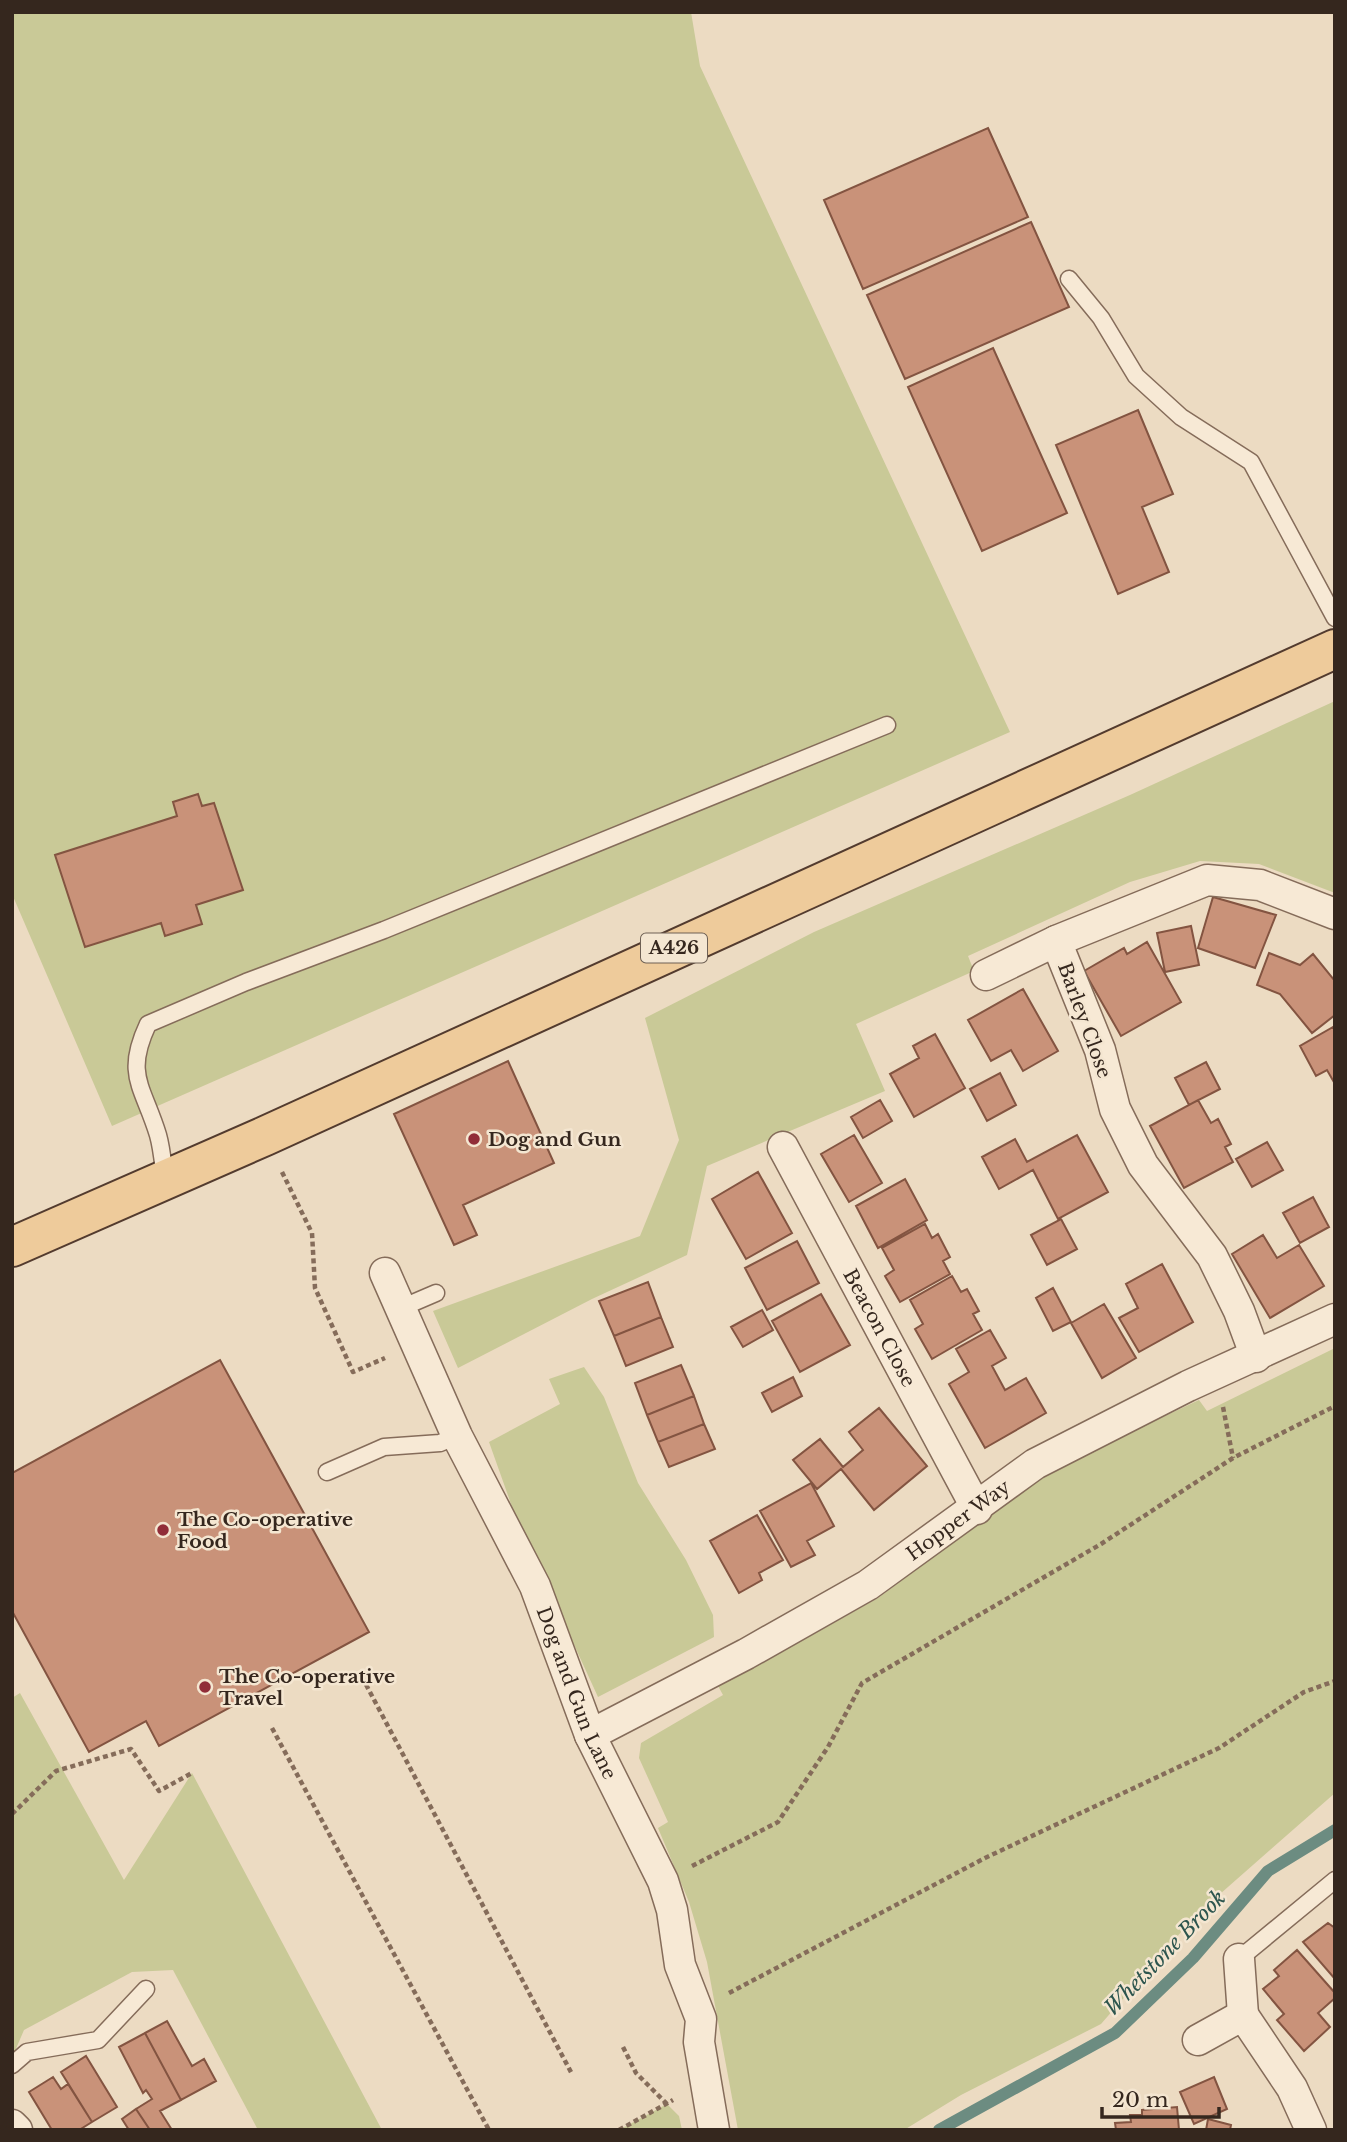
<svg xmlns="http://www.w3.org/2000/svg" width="1347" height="2142" viewBox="0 0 1347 2142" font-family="'Libre Baskerville',serif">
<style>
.green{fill:#c9c997}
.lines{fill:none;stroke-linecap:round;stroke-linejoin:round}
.stream{stroke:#6c8c81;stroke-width:12}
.building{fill:#c99279;stroke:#835441;stroke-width:2}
.service-casing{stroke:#856c5a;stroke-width:19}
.minor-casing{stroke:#856c5a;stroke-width:33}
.primary-casing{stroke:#533b2e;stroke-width:42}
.path{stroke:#856c5a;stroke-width:4.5;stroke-dasharray:5 3.5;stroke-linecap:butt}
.service{stroke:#f7e9d5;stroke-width:16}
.minor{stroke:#f7e9d5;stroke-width:30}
.primary{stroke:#eecb9b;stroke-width:38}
.poi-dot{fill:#912d38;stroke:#f4e6d1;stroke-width:2.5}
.labels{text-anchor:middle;stroke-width:5;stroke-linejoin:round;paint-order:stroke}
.shield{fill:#f4e6d1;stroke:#6e6054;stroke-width:2}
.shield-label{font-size:18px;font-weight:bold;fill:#35271e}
.street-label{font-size:19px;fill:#35271e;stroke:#f4e6d1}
.poi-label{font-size:19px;font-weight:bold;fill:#35271e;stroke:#f4e6d1;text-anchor:start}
.water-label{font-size:21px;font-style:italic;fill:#2d554e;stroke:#f4e6d1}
</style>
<rect width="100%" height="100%" fill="#ecdbc2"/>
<path class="green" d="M12,12H691L700,66L1010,732L112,1126L12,894Z
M1335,701V893L1259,864L1200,861L1130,882L968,956L974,971L856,1024L885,1091L707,1166L687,1255L592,1299L458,1368L433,1311L640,1236L679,1140L645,1018L814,932L1130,795Z
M1335,1348V1793L1195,1916L1101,2024L961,2095L904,2130H738L707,1962L689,1902L658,1828L668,1822L639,1758L641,1743L723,1695L717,1684L762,1663L878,1598L1052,1469L1199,1400L1207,1411Z
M584,1367L604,1397L638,1483L686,1560L713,1615L714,1637L598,1697L516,1518L489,1442L560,1404L549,1379Z
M20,1693L124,1880L192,1773L382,2130H258L173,1970L132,1972L24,2030L12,2058V1698Z
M667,2104L679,2116L682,2130H619Z"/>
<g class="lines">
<path class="stream" d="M939,2130L1115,2033L1193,1958L1268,1871L1335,1830"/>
</g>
<path class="building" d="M988,128L1028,217L863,289L824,200Z
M1031,222L1069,307L905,379L867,295Z
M993,348L1067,513L982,551L908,387Z
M1138,410L1173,494L1142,507L1169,572L1118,594L1056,445Z
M198,794L202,806L214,803L243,890L196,905L202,924L165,936L161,923L85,947L55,855L177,816L173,802Z
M1213,897L1276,915L1255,968L1198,948Z
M1191,926L1199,965L1165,972L1157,933Z
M1147,942L1181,1002L1121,1036L1084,971L1124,948L1127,954Z
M1269,953L1300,965L1313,954L1335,981V1015L1312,1033L1280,994L1257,985Z
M1023,989L1058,1051L1023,1071L1011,1050L991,1061L968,1020Z
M1333,1027L1335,1030V1084L1327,1070L1316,1076L1300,1046Z
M935,1034L965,1088L914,1117L890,1074L919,1058L913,1046Z
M508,1061L554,1163L463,1205L477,1235L454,1245L394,1114Z
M1206,1062L1220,1089L1189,1105L1175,1078Z
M1000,1073L1016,1105L987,1121L970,1089Z
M880,1100L892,1121L863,1138L851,1117Z
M1198,1100L1211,1123L1218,1119L1231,1144L1225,1147L1233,1162L1184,1188L1150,1126Z
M854,1135L882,1183L849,1202L821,1154Z
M1077,1135L1108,1192L1058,1219L1033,1170L999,1189L982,1157L1015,1139L1027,1162Z
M1267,1142L1283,1170L1252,1187L1236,1159Z
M758,1172L792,1233L746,1259L712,1199Z
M905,1179L927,1220L878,1248L856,1206Z
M1313,1197L1329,1227L1300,1243L1283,1213Z
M1061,1219L1077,1249L1047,1265L1031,1235Z
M925,1224L932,1238L938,1234L950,1257L943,1261L950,1274L900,1302L885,1276L894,1270L882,1248Z
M1263,1235L1277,1258L1299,1245L1324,1286L1270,1318L1232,1254Z
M797,1241L819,1283L767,1310L745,1268Z
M1162,1264L1193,1322L1139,1352L1119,1318L1138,1308L1126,1284Z
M952,1276L961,1292L967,1289L979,1311L973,1314L982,1330L932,1359L915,1329L923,1324L910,1300Z
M648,1282L661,1317L614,1336L599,1301Z
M1053,1288L1071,1322L1053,1331L1036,1298Z
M821,1294L850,1345L800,1372L772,1321Z
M1104,1304L1136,1358L1102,1378L1071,1323Z
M762,1310L773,1330L743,1347L731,1327Z
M661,1317L673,1347L626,1366L614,1336Z
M990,1330L1006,1358L992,1366L1005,1390L1026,1378L1046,1413L985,1448L949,1384L969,1372L956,1349Z
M220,1360L369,1632L159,1746L146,1721L89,1752L12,1611V1473Z
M681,1365L694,1396L647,1415L635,1383Z
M793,1377L802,1396L772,1412L762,1393Z
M694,1396L704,1424L658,1442L647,1415Z
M879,1408L927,1466L874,1510L841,1469L817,1489L793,1460L820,1439L843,1467L863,1450L849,1432Z
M704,1424L715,1449L669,1467L658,1442Z
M811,1483L834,1526L807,1541L815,1555L791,1567L760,1511Z
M757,1515L783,1560L759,1573L762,1580L739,1593L710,1541Z
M1328,1923L1335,1928V1979L1303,1942Z
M1297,1950L1335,1993V1998L1318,2013L1330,2027L1304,2051L1277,2020L1284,2014L1263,1989L1279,1976L1274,1970Z
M167,2021L192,2066L204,2059L216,2081L181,2100L145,2033Z
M145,2033L181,2100L160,2111L172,2130H150L136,2109L152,2099L146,2090L143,2093L119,2047Z
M86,2056L117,2107L92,2122L61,2072Z
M53,2077L61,2089L68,2084L92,2122L79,2130H52L29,2092Z
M1214,2077L1227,2109L1194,2124L1180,2092Z
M1177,2107L1179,2130H1116L1115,2123L1131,2122L1130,2115H1142V2110Z
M136,2109L150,2130H129L122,2119Z
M1208,2119L1231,2125L1230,2130H1206Z"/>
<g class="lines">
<g class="service-casing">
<path id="service" d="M1069,279L1101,318L1136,376L1181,417L1251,462L1335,618
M165,1179C163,1164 162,1149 158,1135C143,1086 124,1075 148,1024L246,982L384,930L887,725
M401,1308L436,1293
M327,1472L384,1447L440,1443L457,1436
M1239,1959L1335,1880
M12,2065L27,2052L98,2040L146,1989"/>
</g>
<g class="minor-casing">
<g id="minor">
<path d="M986,975L1056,941"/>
<path id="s1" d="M783,1147L977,1509"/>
<path id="s2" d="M385,1273L457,1436L535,1586L590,1735L663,1881L672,1910L680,1965L701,2019L699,2042L714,2130"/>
<path d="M1256,1357L1239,1311L1212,1256L1143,1165L1115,1109L1100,1050L1056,941L1207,880L1260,885L1335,914"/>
<path id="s3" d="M590,1735L746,1654L868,1585L1035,1464L1188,1386L1335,1319"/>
<path d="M1239,1959L1243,2015"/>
<path d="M1198,2040L1243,2015L1292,2088L1311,2130"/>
<path d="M12,2125L17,2130"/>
</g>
</g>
<g class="primary-casing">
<path id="primary" d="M12,1247L265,1136L1335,649"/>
</g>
<path class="path" d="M282,1172L312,1233L315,1288L353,1372L385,1358
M1223,1407L1233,1458
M362,1677L572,2074
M272,1728L489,2130
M12,1814L56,1771L131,1749L159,1791L192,1773
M692,1866L778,1822L828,1747L862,1683L1101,1544L1233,1458L1335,1406
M729,1993L985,1858L1219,1748L1304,1692L1335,1681
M623,2047L636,2073L667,2104
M619,2130L673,2100"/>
<use href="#service" class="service"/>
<use href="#minor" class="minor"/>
<use href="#primary" class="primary"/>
</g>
<g class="poi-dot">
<circle cx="474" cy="1139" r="7"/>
<circle cx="163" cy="1530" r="7"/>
<circle cx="205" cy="1687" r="7"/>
</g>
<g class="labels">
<rect class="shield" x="641" y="933.5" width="66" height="29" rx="5"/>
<g class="shield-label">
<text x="674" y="954">A426</text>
</g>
<g class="street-label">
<text transform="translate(1085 1020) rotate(70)" y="7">Barley Close</text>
<text dy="7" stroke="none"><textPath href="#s1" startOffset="205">Beacon Close</textPath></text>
<text dy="7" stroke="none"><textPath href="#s3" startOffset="427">Hopper Way</textPath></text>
<text dy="7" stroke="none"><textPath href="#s2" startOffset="462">Dog and Gun Lane</textPath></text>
</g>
<g class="poi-label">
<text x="488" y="1146">Dog and Gun</text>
<text x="177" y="1526">The Co-operative<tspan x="177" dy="22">Food</tspan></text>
<text x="219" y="1683">The Co-operative<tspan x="219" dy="22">Travel</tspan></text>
</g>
<g class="water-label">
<text transform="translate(1165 1953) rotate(-46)" y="7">Whetstone Brook</text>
</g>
</g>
<rect width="1347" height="2142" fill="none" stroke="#35271e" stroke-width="28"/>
<path d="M1102 2107v10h117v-10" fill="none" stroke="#35271e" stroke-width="3.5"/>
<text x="1112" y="2107" font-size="21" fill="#35271e" stroke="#f4e6d1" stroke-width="5" paint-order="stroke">20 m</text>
</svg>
